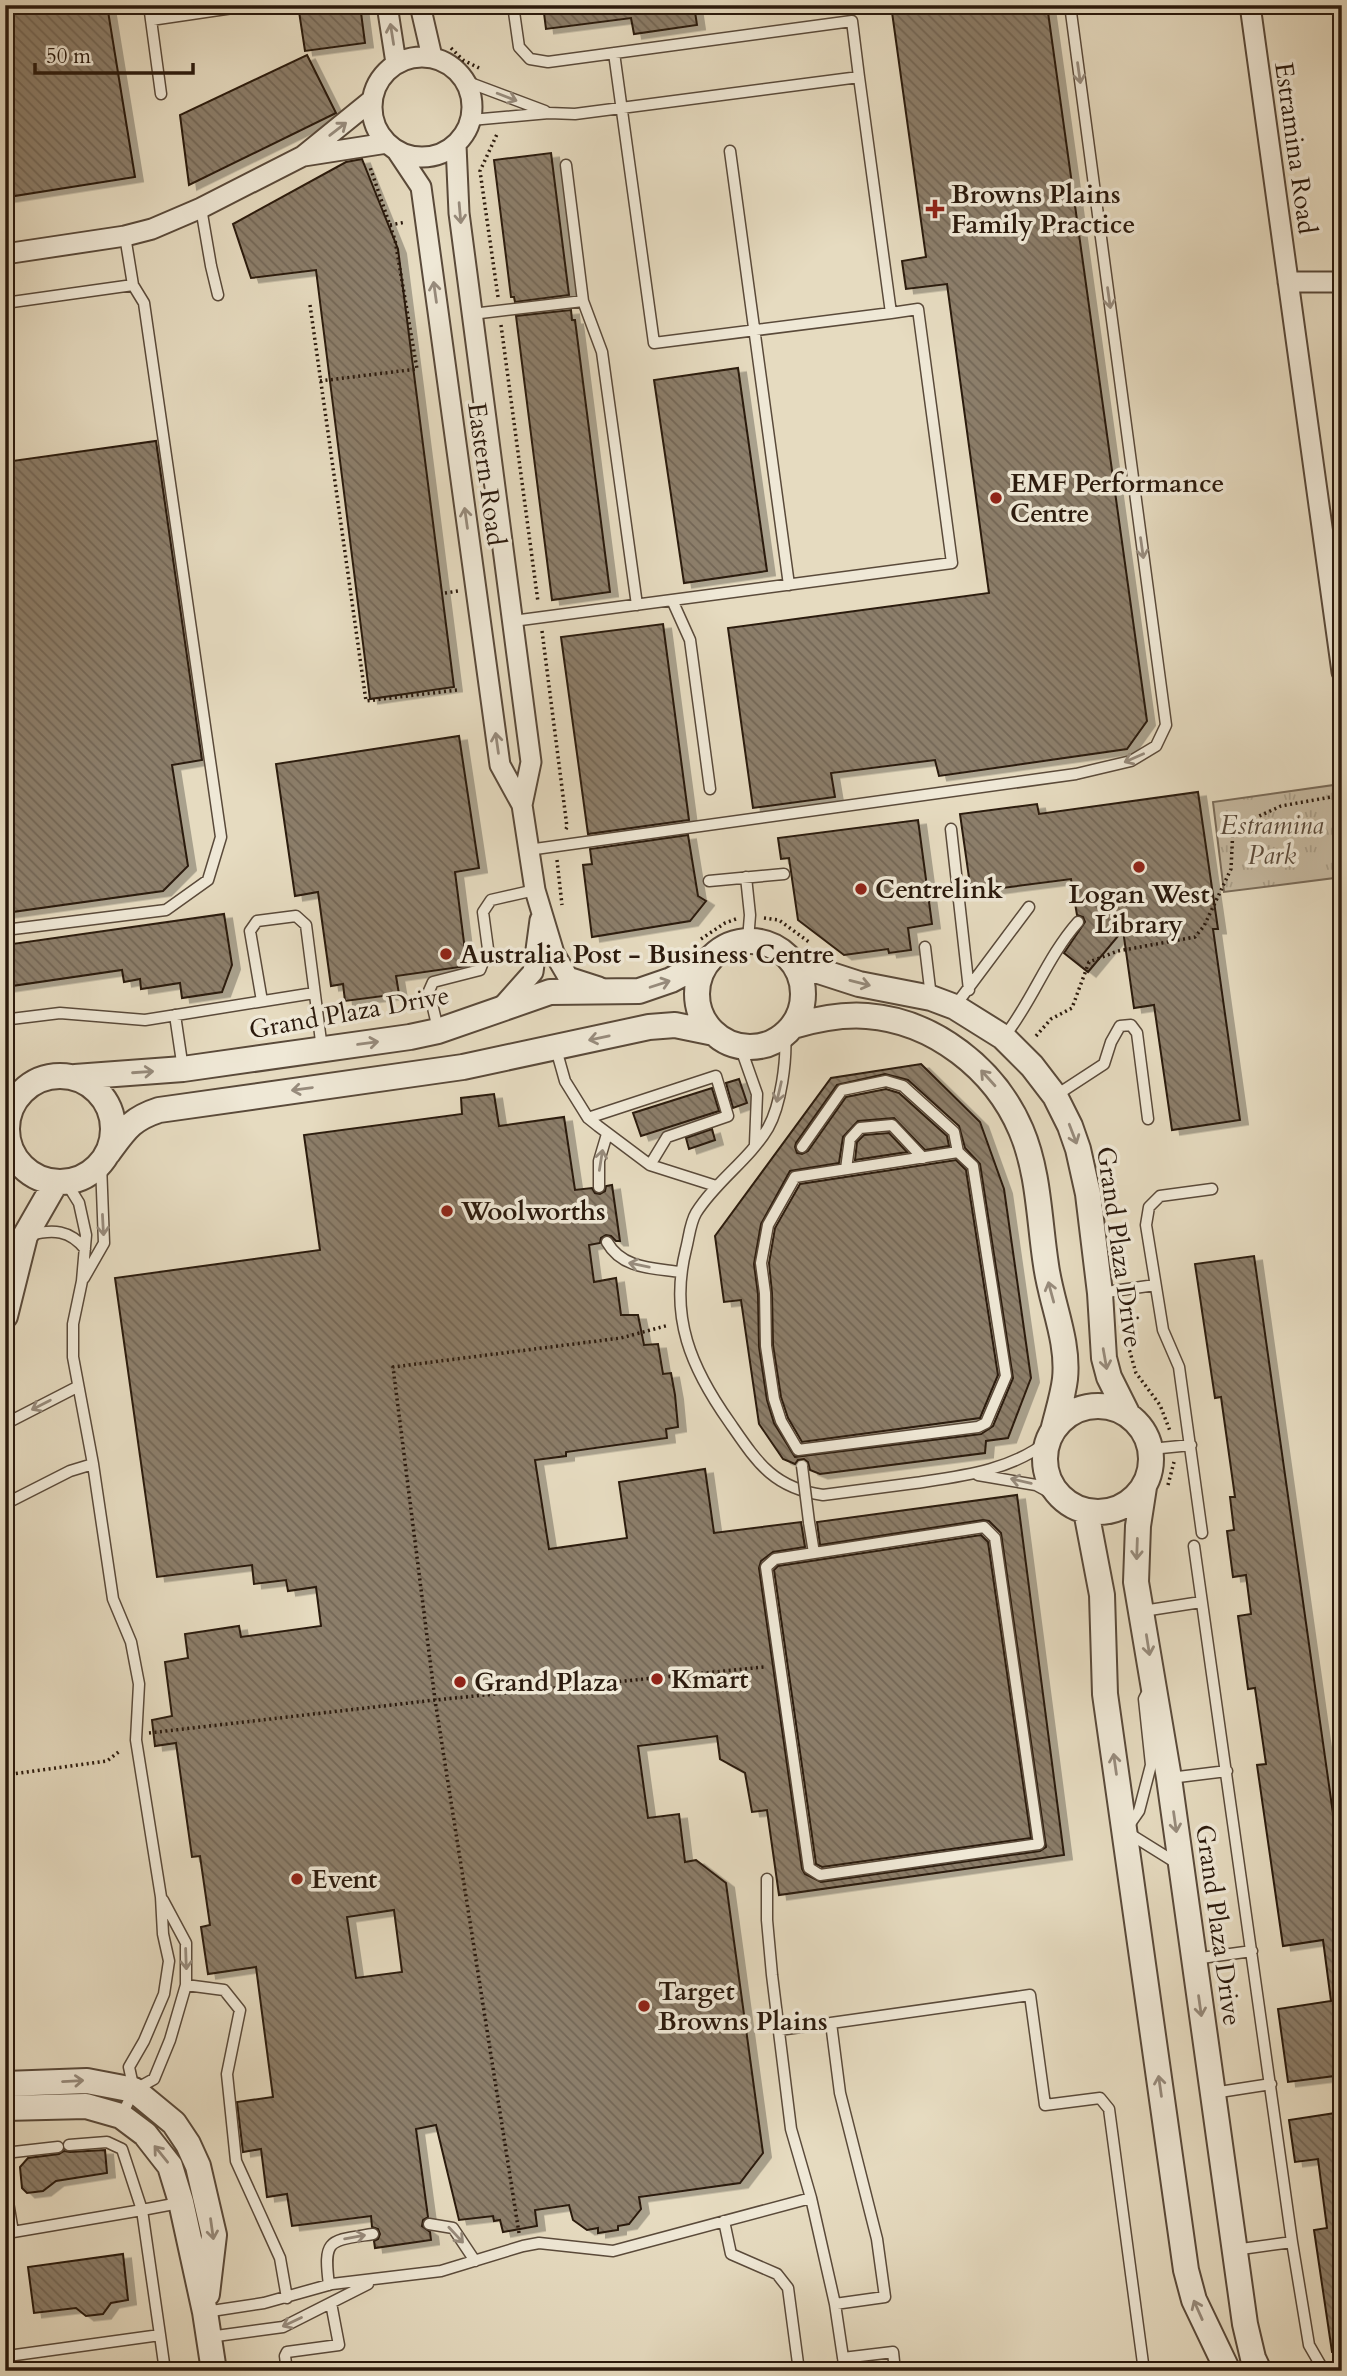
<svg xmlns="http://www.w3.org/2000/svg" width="1347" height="2376" viewBox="0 0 1347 2376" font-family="Cardo,serif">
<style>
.park{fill:url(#park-tufts);stroke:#786a58;stroke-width:2}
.building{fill:url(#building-back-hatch);stroke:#2b1a0d;stroke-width:2;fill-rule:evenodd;filter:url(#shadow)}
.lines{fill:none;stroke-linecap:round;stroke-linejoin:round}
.service-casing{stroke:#5a4a3a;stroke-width:13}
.minor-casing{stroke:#5a4a3a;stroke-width:23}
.tertiary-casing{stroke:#5a4a3a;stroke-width:28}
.path{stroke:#2b1a0d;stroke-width:3.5;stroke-dasharray:2 3.5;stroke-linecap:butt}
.service{stroke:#efe8d6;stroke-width:10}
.minor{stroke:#efe8d6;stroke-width:19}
.tertiary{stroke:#efe8d6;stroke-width:24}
.service-bridge-casing{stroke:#5a4a3a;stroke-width:13;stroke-linecap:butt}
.service-bridge{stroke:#efe8d6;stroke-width:10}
.oneway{stroke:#978b7c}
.poi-dot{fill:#8f2418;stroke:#efe8d6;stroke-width:2.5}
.labels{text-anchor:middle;stroke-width:7;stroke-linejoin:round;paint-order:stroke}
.street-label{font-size:26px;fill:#2b1a0d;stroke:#efe8d6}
.poi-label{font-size:26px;font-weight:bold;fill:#2b1a0d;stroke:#efe8d6;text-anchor:start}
.park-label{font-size:26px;font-style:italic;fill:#5a4a3a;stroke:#efe8d6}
</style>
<defs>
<pattern id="park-tufts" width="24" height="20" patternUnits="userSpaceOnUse" patternTransform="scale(1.75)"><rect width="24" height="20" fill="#c6baa2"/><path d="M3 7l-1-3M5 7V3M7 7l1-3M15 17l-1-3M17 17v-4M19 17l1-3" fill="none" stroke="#aa9f8a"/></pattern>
<pattern id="building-back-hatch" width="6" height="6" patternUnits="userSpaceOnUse" patternTransform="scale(1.75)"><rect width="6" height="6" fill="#8c7e6a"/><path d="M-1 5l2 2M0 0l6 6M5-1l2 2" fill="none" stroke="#736656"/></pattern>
<filter id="shadow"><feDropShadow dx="8" dy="4.5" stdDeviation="0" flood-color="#0004"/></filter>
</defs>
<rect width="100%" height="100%" fill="#e6dbc0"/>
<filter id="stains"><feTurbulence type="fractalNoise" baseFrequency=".00286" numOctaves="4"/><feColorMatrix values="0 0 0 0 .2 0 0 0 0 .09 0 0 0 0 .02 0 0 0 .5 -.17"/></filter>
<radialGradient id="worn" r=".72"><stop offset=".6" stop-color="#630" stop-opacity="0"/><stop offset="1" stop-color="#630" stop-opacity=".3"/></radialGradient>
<path class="park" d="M1334,785L1342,844V877L1224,892L1213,802Z"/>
<path class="building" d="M5,5H107L135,177L8,197L5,179Z
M298,5H360L365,43L305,51Z
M543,5H694L697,25L634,34L631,18L546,29Z
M891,5H1047L1147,721L1127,749L939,776L935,760L831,773L835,797L753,808L728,628L989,593L947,284L906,289L902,261L926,257Z
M307,55L336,113L189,185L180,115Z
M551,153L569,295L515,302L514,297H511L494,160Z
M362,159L398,249L454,687L370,699L316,270L251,278L233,224L346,162Z
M571,310L572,320H575L610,592L552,600L516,316Z
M738,368L767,571L684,583L654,380Z
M156,441L202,760L172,765L188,866L163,891L5,913V462Z
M663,624L689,820L588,834L561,637Z
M459,736L479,868L455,872L467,966L396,976L399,994L345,1001L343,984L331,986L318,892L295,896L276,764Z
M1198,792L1218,929H1213L1240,1120L1172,1130L1154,1005L1134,1008L1123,930L1088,972L1064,953L1085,922L1083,917L1077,915L1071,879L971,892L960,814L1037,804L1039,814Z
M918,820L932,924L908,928L911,950L889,953L888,949L844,955L798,920L789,858L781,859L778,838Z
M688,835L698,896L706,901L690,921L592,937L583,865L592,864L590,849Z
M224,914L232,965L222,992L182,998L180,983L141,989L140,979L124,982L122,970L5,987V945Z
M921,1064L980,1122L1004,1189L1031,1378L1008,1438L986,1441L985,1453L820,1474L810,1470L808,1462L804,1459L798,1460L795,1464L783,1459L759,1424L741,1300L724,1302L715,1236L831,1078ZM885,1074L908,1080L959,1126L965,1148L980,1164L1013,1378L993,1426L981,1434L795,1457L774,1423L767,1400L759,1347L758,1294L754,1264L761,1224L790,1171L839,1163L843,1137L858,1121L894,1118L925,1150L949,1146L947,1136L899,1093L886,1089L846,1097L808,1151L802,1154L797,1153L795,1147L796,1143L837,1085Z
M739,1079L747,1103L733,1108L726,1083Z
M712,1088L719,1111L641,1136L633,1113Z
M494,1094L499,1126L564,1117L575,1190L592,1188L595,1193L600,1194L605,1191L606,1186L612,1185L620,1241H616L611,1236L606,1235L601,1238L600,1243L589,1245L594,1282L616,1278L621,1315H638L644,1345L658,1344L663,1374L671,1373L675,1395L678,1427L666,1429L667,1438L566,1452V1456L535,1460L549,1549L627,1538L619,1482L705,1469L714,1533L801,1522L805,1547L773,1552L761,1561L759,1568L802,1869L805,1874L821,1882L1040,1851L1046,1847L1001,1533L989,1521L983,1520L820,1545L817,1522L1017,1495L1064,1855L779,1895L767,1810L752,1812L745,1773L720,1759L717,1736L638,1746L648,1818L679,1814L685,1862L696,1860L726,1883L763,2153L740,2183L639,2197L641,2209L629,2224L618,2226V2230L598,2233V2228L587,2230L573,2220L569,2205L535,2210L537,2226L503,2232L500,2220L494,2221L493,2216L459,2220L436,2125L416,2129L428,2217L423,2220L422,2226L430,2232L431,2240L375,2248L374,2241L378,2239L380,2234L378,2229L372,2227L371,2216L292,2226L287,2194L267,2197L261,2149L243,2152L237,2102L273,2097L256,1967L208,1974L201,1927L210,1925L200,1856L192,1857L176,1743L155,1746L152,1720L172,1716L165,1662L188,1658L185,1634L239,1626L241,1637L321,1626L316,1587L288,1591L286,1580L254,1584L252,1565L157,1577L115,1278L320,1250L304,1135L462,1114L461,1098ZM394,1910L402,1972L356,1978L347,1917Z
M712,1129L715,1140L689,1149L686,1138Z
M889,1133L907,1152L855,1160L857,1142L864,1135Z
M956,1160L966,1170L998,1375L980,1418L802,1442L788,1418L781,1397L773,1345L772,1293L769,1263L775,1228L800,1184Z
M1254,1256L1342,1877V2075L1288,2082L1278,2009L1331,2001L1323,1940L1283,1946L1257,1765L1266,1764L1255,1688L1248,1689L1238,1616L1251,1614L1246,1575L1233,1577L1227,1531L1234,1530L1230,1497H1235L1221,1397L1215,1398L1195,1264Z
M981,1535L988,1542L1031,1838L822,1867L816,1864L774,1570L778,1566Z
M1342,2112V2351L1332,2352L1314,2230L1327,2228L1318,2159L1295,2162L1289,2120Z
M105,2150L107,2173L56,2181L43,2191L27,2193L22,2188L20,2167L28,2158L59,2154L64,2151L70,2152Z
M123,2254L128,2300L111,2303L103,2314L86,2316L76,2308L34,2313L28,2267Z"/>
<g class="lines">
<g class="service-casing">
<path id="service" d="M149,5L161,94
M513,5L519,47L530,59L548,62L852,21L859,77
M151,20L253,5
M614,53L654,343L891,313
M465,81L545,111
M471,120L549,113L575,114L859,77L891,313L918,309L952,563L513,621
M730,151L789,585
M566,165L583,301L602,352L637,605
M201,208L211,266L218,295
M125,236L133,285
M5,303L133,285L144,303L221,837L208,880L166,910L5,930
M472,314L583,301
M672,600L690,640L710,789
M951,829L969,990
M528,850L1076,774L1131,761L1156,746L1166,725L1070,5
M746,877L750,915L748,940
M709,881L784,874
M925,947L931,997
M262,1001L250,931L257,921L296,916L306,925L322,1049
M955,1006L1029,907
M175,1015L183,1069
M5,1024L11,1019L60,1013L145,1020L314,993
M438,1029L429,991L433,982L480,970L488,949L483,912L491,900L535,890
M785,1034C787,1060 781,1105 768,1128C749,1160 716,1181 696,1213C690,1223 689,1238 686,1249C669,1317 691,1368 730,1423C757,1462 773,1488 823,1495C854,1491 884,1487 915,1483C962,1476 1010,1471 1048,1441
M1004,1037C1032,1002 1047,957 1078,922
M740,1046L757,1094L755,1144
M556,1049L565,1081L588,1118L598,1126L650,1165L716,1186
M5,1091L31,1084
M1055,1096L1104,1064L1111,1042L1120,1026L1131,1025L1137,1033L1148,1119
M588,1118L716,1076L728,1116L667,1137L650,1165
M5,1136L8,1138
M802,1147L842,1090L886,1081L903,1086L954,1132L958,1152
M958,1152L973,1166L1006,1376L986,1423L978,1427L798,1450L781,1421L774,1399L766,1346L765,1293L761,1263L768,1225L795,1177Z
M846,1169L850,1139L860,1128L892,1125L923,1158
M66,1182L79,1203L86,1235L82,1281L73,1324V1357L93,1464L113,1599L131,1642L139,1684L136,1740L161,1897L163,1934L169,1961L164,1994L144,2041L129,2067L134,2090
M599,1187V1161L607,1134
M30,1235C53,1229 70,1230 85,1249
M607,1242C622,1269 653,1268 680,1272
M84,1278L104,1243L101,1164
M1100,1293L1155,1285
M5,1424L77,1387
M1151,1449L1191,1445
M978,1475L1036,1485L1064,1500
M5,1504L70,1471L93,1464
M809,1522L814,1553
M984,1527L995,1538L1039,1844L820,1875L809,1868L766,1567L775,1559Z
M1202,1533L1179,1367L1163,1330L1146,1225L1149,1207L1160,1196L1212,1189
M1194,1546L1292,2242L1309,2345L1324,2371
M1143,1611L1201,1602
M1146,1695L1144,1699L1151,1765L1139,1811L1125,1831L1178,1864
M1170,1778L1227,1771
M767,1879V1920L772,1975L791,2129L811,2198L835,2304L845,2371
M1194,1959L1252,1951
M186,1985L224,1990L240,2010L227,2074L236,2161L280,2258L287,2298
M779,2030L831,2023
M1213,2093L1271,2084
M122,2115L134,2090L154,2079L170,2040L186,1985V1943L163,1900
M5,2153L58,2147
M7,2196L13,2232L142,2210L122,2149L107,2142L69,2145
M724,2221L731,2254L777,2274L788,2288L799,2371
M429,2224L453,2228L475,2261
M1234,2250L1292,2242
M329,2285C323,2238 329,2241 373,2234
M835,2304L885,2297L877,2239L840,2093L831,2023L1030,1995L1045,2105L1100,2098L1109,2109L1144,2371
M205,2312L264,2303L332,2284L441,2271L523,2246L539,2243L613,2251L811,2198
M5,2334L8,2356
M160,2335L142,2210L179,2203
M209,2337L283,2327L368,2284
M843,2358L893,2352L895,2371
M10,2371L8,2356L160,2335L165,2371
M287,2371L285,2356L287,2352L339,2345L331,2303"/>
</g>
<g class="minor-casing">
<path id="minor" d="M387,5L396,63
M420,5L432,57
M1250,5L1342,672
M372 107a50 50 0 1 1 100 0a50 50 0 1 1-100 0Z
M456,145L459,213L531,762L522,805L535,890L554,953L568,977L599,987
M397,151L421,187L500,765L522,805
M304,156L387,143
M5,254L125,236L152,229L201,208L303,156L372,100
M1288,282H1342
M501,1008L533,972L540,920"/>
</g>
<g class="tertiary-casing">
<path id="tertiary" d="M697 994a53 53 0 1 1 106 0a53 53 0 1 1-106 0Z
M794,963L859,984L931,998L955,1007L1003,1037L1032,1066L1055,1096L1070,1126L1078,1149L1088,1194L1100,1293L1104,1358L1109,1377L1128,1415
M793,1026C817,1019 842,1014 867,1016C934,1021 995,1069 1021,1130C1039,1172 1039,1220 1046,1265C1051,1303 1069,1340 1065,1379C1063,1396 1057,1414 1053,1431
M7 1129a53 53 0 1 1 106 0a53 53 0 1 1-106 0Z
M75,1077L183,1069L410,1037L438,1031L550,992L639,991L671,980L707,961
M108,1153C125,1130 131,1119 159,1110L463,1067L649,1027L675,1025L714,1033
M5,1316L25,1236L56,1182
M1045 1459a53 53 0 1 1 106 0a53 53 0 1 1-106 0Z
M1144,1487L1138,1526L1136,1582L1169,1778L1245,2324L1253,2358L1259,2371
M1086,1511L1102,1595L1105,1694L1186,2270L1194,2300L1228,2371
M5,2084L87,2081L134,2090L174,2123L188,2144L198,2166L214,2235L207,2294
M5,2108L86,2106L121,2116L145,2134L170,2166L181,2202L205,2312L214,2371"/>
</g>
<path class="path" d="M451,48L463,60L479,68
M390,225L406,222
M498,297L480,171L498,132
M310,305L366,701L457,690
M501,325L538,602
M320,381L417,369L395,240L370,167
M445,593L458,591
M542,631L567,827L565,831
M557,860L562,905
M764,918L779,920L809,942
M701,939L725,923L736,919
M1036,1036L1051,1019L1072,1008L1089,962L1118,951L1195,937L1204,926L1231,869L1233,828L1281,806L1342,795
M1128,1345L1136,1373L1160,1405L1170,1431
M1168,1485L1174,1462
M149,1733L435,1700L764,1667
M5,1775L107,1761L121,1750
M519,2233L435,1700L393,1367L621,1338L669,1325"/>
<use href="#service" class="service"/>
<use href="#minor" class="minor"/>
<use href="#tertiary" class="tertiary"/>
<g class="service-bridge-casing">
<path id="service-bridge" d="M802,1466L809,1522"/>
</g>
<use href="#service-bridge" class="service-bridge"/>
</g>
<defs><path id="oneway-shaft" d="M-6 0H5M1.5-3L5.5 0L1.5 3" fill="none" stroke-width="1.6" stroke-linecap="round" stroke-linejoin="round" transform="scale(1.75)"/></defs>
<g class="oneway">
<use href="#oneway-shaft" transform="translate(392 34) rotate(-99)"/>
<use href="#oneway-shaft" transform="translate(1079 73) rotate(82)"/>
<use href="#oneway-shaft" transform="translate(507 97) rotate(21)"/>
<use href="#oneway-shaft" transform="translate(338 129) rotate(-38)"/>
<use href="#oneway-shaft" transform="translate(460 213) rotate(85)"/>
<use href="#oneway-shaft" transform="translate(435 292) rotate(-98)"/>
<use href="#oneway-shaft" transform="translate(1109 298) rotate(82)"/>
<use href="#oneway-shaft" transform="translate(466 518) rotate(-98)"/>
<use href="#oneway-shaft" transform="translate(1142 548) rotate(82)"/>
<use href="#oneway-shaft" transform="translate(497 743) rotate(-98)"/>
<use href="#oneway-shaft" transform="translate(1134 758) rotate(156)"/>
<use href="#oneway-shaft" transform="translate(860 983) rotate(14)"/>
<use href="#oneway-shaft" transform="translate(660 984) rotate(-18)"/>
<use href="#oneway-shaft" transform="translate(599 1038) rotate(168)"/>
<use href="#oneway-shaft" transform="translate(368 1043) rotate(-8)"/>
<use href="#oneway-shaft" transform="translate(143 1072) rotate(-4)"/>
<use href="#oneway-shaft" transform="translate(988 1078) rotate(-132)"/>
<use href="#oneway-shaft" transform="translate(302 1089) rotate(172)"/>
<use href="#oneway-shaft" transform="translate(779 1092) rotate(103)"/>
<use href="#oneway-shaft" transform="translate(1073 1134) rotate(69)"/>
<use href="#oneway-shaft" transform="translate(601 1160) rotate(-81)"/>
<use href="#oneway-shaft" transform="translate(103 1225) rotate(87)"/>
<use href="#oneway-shaft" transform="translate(639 1265) rotate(-168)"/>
<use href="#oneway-shaft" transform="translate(1051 1292) rotate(-105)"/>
<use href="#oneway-shaft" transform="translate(1105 1359) rotate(80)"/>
<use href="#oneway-shaft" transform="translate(41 1405) rotate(153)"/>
<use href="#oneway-shaft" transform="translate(1021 1481) rotate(-167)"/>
<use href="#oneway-shaft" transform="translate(1137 1549) rotate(92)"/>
<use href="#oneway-shaft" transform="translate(1148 1645) rotate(81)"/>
<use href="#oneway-shaft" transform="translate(1115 1764) rotate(-98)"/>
<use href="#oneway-shaft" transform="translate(1175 1822) rotate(82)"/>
<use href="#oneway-shaft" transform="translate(186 1959) rotate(88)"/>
<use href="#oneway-shaft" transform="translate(1200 2006) rotate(82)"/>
<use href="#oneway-shaft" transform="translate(73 2081) rotate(-3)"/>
<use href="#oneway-shaft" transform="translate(1160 2086) rotate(-98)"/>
<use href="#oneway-shaft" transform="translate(161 2154) rotate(-129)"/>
<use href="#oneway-shaft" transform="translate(212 2229) rotate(82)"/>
<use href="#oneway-shaft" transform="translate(456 2235) rotate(47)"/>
<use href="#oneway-shaft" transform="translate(355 2237) rotate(-10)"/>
<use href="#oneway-shaft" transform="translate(1198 2310) rotate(-114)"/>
<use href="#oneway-shaft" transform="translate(292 2322) rotate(155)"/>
</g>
<g class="poi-dot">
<path d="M931.5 198.5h7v7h7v7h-7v7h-7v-7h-7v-7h7z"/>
<circle cx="996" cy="498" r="7"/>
<circle cx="1139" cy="867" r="7"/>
<circle cx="861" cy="889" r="7"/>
<circle cx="446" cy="954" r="7"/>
<circle cx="447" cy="1211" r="7"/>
<circle cx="657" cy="1679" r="7"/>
<circle cx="460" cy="1682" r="7"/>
<circle cx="297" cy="1879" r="7"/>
<circle cx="644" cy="2006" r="7"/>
</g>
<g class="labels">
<g class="street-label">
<text transform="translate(1296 148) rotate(82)" y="9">Estramina Road</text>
<text transform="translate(487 474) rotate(82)" y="9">Eastern Road</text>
<text transform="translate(349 1012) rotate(-10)" y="9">Grand Plaza Drive</text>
<text transform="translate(1120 1247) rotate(82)" y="9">Grand Plaza Drive</text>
<text transform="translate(1219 1925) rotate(82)" y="9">Grand Plaza Drive</text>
</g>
<g class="poi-label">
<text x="951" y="203">Browns Plains<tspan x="951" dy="30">Family Practice</tspan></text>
<text x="1010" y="492">EMF Performance<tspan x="1010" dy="30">Centre</tspan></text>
<text x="875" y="898">Centrelink</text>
<text x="1139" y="903" text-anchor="middle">Logan West<tspan x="1139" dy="30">Library</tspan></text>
<text x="460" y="963">Australia Post - Business Centre</text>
<text x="461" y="1220">Woolworths</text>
<text x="671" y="1688">Kmart</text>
<text x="474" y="1691">Grand Plaza</text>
<text x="311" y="1888">Event</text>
<text x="658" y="2000">Target<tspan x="658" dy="30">Browns Plains</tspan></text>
</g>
<g class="park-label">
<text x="1272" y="834">Estramina<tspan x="1272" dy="30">Park</tspan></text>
</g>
</g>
<rect width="1347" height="2376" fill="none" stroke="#e6dbc0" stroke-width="28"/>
<rect x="7" y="7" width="1333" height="2362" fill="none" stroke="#2b1a0d" stroke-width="3.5"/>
<rect x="14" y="14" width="1319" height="2348" fill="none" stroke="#2b1a0d" stroke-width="2"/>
<path d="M35 63v10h158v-10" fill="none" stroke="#2b1a0d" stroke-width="3.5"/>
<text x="46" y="63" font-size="21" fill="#2b1a0d" stroke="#efe8d6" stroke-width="5" paint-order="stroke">50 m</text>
<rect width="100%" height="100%" filter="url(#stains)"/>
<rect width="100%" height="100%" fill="url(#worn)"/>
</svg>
